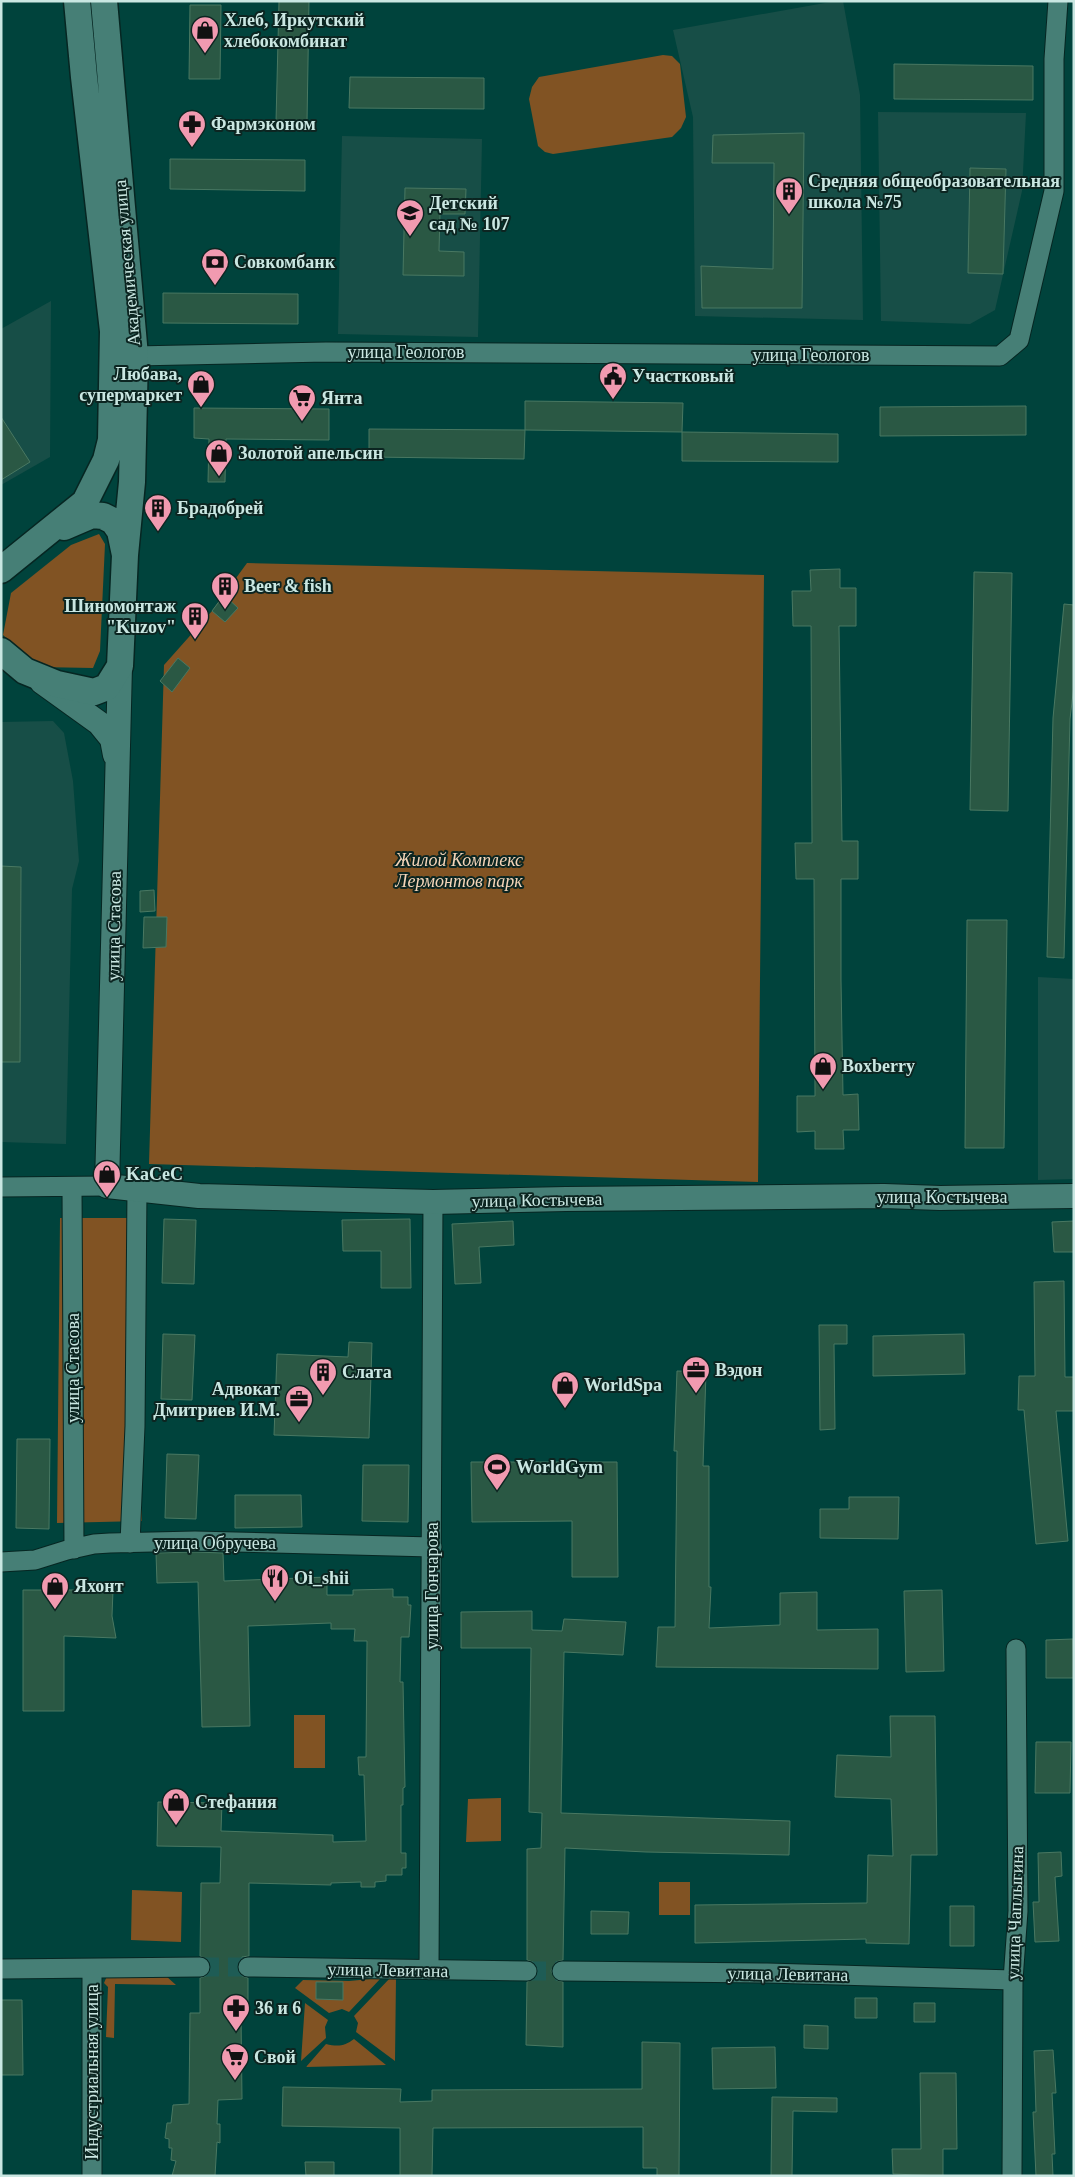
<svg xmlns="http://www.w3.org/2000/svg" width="1075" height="2177" viewBox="0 0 1075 2177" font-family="Georgia,serif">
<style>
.built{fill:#174e47}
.green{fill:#815323}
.building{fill:#2a5844;stroke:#497862}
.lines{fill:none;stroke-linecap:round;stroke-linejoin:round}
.minor-tunnel{stroke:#1e5c55;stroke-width:19;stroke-dasharray:19 9;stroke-linecap:butt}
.minor-casing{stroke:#062622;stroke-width:21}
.tertiary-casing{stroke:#062622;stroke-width:26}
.secondary-casing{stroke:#062622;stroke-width:29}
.minor{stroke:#467f76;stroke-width:19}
.tertiary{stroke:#467f76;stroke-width:24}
.secondary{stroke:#467f76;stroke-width:26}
.labels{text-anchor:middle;stroke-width:4;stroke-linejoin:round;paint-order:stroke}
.poi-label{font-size:18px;font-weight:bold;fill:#cae7e2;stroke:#0c2521;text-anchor:start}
.street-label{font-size:18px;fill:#cae7e2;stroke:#0c2521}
.park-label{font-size:18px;font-style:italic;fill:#f5d5b9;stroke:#0c2521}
</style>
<rect width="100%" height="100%" fill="#00433c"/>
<path class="built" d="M836,1H843L860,95L863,320L695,316L693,117L673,30Z
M878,112L1026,113L1022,191L995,310L970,324L881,321Z
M342,136L482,139L478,337L338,334Z
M51,301L50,457L1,485V329Z
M53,721L64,733L73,781L79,861L72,889L66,1144L1,1142V722Z
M1038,977L1074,979V1179L1038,1180Z"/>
<path class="green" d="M663,55L672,56L680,64L686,117L681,128L672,137L553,154L545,152L538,146L529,99L532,87L539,77Z
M99,534L105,544L100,651L93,668L39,667L3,635L11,593L71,545Z
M247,563L764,575L758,1182L149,1164L164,665L212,611Z
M60,1218H141L142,1521L57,1523Z
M294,1715H325V1768H294Z
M501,1798V1841L466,1842L468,1799Z
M659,1882H690V1915H659Z
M132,1890L182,1892L181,1942L131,1940Z
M107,1976H166L176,1985L115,1984L114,2038L106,2037L108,1987L104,1983Z
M381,1978L349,2012L342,2009L329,2013L295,1988L303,1980L349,1981Z
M390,1978H396L395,2061L356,2032L358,2023L354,2016Z
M305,2003L328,2020L325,2027L326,2038L301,2061Z
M354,2039L386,2065L306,2067L326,2044C338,2047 345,2046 354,2039Z"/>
<path class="building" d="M279,1H309L307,123L276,122Z
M190,5H221L220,79H189Z
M894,64L1033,66V100L894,99Z
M350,77L484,78V109L349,108Z
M804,133L802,308H702L701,266L773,269L774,163H712L713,135Z
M170,159L305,160V191L170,189Z
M970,168L1006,169L1003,274L968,273Z
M405,188L466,189L465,214H440L439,251L464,252V276L403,275Z
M163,293L298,294V324L163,323Z
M525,401L683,403L682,432L525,430Z
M1026,406V435L880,436V407Z
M194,408L329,409V440L226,439L225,482H208L209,439L194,438Z
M1,417L30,462L1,480Z
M369,429L525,430L524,459L369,457Z
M682,432L838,434V462L682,461Z
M840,569V588H856V626H839L842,841H858V879H841V980L843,1095L858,1094L859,1130H843L844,1149H815V1131L797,1132V1096H815L814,879H796L795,843H812L811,626H793L792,591H811L810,570Z
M974,572L1012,573L1008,811L970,810Z
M224,595L238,608L225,622L212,611Z
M1064,604L1074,605V685L1070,719L1064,958L1047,957L1053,718Z
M178,658L190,668L172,692L160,681Z
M1,866L21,867L20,1062H1Z
M154,890L155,911L140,912V891Z
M144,917H167L166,947L143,948Z
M967,920H1007L1004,1148H965Z
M164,1219L196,1220L194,1284L162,1283Z
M410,1219L411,1288H381V1251H343L342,1220Z
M513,1221L514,1245L479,1247L481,1283L455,1284L452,1224Z
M1074,1221V1252H1054L1052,1222Z
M1064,1281L1065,1377H1074V1411H1056L1068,1541L1036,1544L1024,1410H1018L1019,1376H1035L1034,1282Z
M819,1325H847V1344H834L835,1429L820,1430Z
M163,1334L195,1335L192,1400L161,1399Z
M964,1334L965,1374L873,1376V1336Z
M349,1342L372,1343L369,1438L274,1435L277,1354L348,1357Z
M677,1371L706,1372L703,1466H709V1587H711L709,1628L780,1625V1593L817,1592V1630L878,1629V1669L656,1667L658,1627H675L677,1451H674Z
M17,1439H50L49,1529L16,1528Z
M167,1454L199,1455L196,1519L165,1518Z
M471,1462H617L618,1577H572V1521L472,1522Z
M363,1465H409L408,1522L362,1521Z
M235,1495H301L302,1527L235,1528Z
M849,1497H899L898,1539L820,1538V1509H849Z
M195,1552L223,1553L224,1581L327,1577V1595H353V1590L393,1589V1597H408V1605H411L409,1637H401L400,1682H403L405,1787L403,1788V1805H401V1853H406V1868H402V1875H386V1881L375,1882V1887H361V1882L331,1883V1885L249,1883V1956L242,1957L237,1966L242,1976L248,1978V2014H241L242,2099L218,2100L217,2124H220V2143L217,2142L215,2176H172L176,2161L171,2160L172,2148H169V2139L165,2138L167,2123H171L173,2105L189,2104L190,2013H200V1978L206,1976L211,1967L209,1961L200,1956L201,1883H220L221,1847L157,1846L158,1802L222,1803L221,1831L333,1835V1842L366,1841L364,1775H359L358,1757H366L367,1641H354L355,1629H331V1623L248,1626L250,1726L202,1727L198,1582L157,1583L156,1553Z
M23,1590H113L112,1616L116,1638L64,1636V1711H23Z
M942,1590L944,1671L906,1672L904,1591Z
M532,1611V1630L562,1631L564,1619L626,1622L623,1655L564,1652L561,1813L790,1821L789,1855L646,1852L565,1848L563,1960L556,1962L551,1971L556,1980L563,1982V2047L526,2045L527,1982L536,1977L538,1971L533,1962L527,1960V1849L541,1848L542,1813L529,1812L531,1648H461V1612Z
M1073,1639L1074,1678H1046V1640Z
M890,1716H935L937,1855H911L909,1944L866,1943V1939L695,1943V1905L867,1903L868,1855L893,1856L891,1799L835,1797L837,1755L891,1757Z
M1036,1742H1071L1070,1793H1035Z
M1061,1852L1062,1876L1055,1877L1059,1941L1035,1942L1033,1902H1039L1038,1853Z
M950,1906H974V1946H950Z
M591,1911L629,1912L628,1934H591Z
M316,1982H343V2000L316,1999Z
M855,1998H877V2018H855Z
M1,2000H22L23,2075H1Z
M914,2003H935V2022H914Z
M804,2025L828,2026V2049L804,2048Z
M642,2042L680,2043L679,2176H657V2168H643V2127L433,2128L432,2176H400V2128L282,2126L283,2087L401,2089L400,2102L432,2101V2090L642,2089Z
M775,2047L776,2088L713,2089L712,2048Z
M1053,2050L1056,2093H1052L1055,2154H1052L1053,2176H1036L1033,2112H1036L1034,2051Z
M920,2073H956L957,2149H943V2176L893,2174L892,2149H921Z
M772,2097L837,2098V2112L793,2111L792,2176H771Z
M305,2162H334V2176H306Z"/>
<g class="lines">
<path class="minor-tunnel" d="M200,1967H248
M527,1971H562"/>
<g class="minor-casing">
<path id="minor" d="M135,356L326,352L1000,356L1019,340L1054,191V59L1058,1
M1,1187L107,1186
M72,1188L74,1549
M130,1543L135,1426L137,1190
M1,1562L35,1560L67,1550L94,1544L110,1543L195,1541L432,1547
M248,1967L527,1971
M1,1969L200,1967
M92,1969V2176
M429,1970L433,1202
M562,1971L767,1973L1013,1980
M1012,2176L1013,1980L1018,1911L1016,1649"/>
</g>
<g class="tertiary-casing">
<path id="tertiary" d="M120,666L107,1186L199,1196L433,1202L566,1199L884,1196L940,1198L1074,1196
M42,682L99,723L112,739L115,755"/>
</g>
<g class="secondary-casing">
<path id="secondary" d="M104,1L135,356L132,482L125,555
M1,570L85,502L106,460L111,440L113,331L84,77L77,1
M1,651L25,671L57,684L94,692L107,687L120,666L125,555L120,531L113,521L103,516L92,515L64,527"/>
</g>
<use href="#minor" class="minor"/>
<use href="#tertiary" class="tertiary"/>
<use href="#secondary" class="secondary"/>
</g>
<defs>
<g id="shop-pin" transform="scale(1.4375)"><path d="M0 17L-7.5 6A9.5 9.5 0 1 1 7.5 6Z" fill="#f19ab0" stroke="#0c2521"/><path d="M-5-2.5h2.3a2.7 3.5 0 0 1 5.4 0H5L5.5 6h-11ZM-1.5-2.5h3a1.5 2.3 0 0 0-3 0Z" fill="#111"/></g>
<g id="pharmacy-pin" transform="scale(1.4375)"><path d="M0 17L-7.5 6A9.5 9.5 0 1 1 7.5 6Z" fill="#f19ab0" stroke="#0c2521"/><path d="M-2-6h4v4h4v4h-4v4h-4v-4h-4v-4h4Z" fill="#111"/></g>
<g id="building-pin" transform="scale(1.4375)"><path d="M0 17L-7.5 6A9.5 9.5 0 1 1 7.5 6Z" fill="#f19ab0" stroke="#0c2521"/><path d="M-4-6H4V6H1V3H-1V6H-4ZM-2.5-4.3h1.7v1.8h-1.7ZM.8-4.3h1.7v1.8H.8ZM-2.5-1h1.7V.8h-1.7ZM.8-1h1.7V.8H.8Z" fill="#111"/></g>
<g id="school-pin" transform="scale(1.4375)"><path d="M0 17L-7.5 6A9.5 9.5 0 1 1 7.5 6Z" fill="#f19ab0" stroke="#0c2521"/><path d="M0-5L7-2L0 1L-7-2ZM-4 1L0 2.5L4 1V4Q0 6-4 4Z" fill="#111"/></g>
<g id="bank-pin" transform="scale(1.4375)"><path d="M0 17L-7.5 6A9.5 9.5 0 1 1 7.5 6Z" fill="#f19ab0" stroke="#0c2521"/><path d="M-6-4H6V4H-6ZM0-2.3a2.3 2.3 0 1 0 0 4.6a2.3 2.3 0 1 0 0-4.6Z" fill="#111"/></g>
<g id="civic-pin" transform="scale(1.4375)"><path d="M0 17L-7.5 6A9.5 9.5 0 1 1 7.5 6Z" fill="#f19ab0" stroke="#0c2521"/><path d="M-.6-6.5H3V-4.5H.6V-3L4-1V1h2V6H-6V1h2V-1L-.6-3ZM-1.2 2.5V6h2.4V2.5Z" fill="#111"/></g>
<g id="supermarket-pin" transform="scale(1.4375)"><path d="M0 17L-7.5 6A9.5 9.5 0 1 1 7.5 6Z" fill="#f19ab0" stroke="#0c2521"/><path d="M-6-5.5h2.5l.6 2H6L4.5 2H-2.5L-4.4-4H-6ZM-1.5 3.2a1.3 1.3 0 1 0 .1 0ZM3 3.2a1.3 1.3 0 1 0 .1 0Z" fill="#111"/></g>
<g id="office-pin" transform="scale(1.4375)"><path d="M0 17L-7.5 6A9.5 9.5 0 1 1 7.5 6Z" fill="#f19ab0" stroke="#0c2521"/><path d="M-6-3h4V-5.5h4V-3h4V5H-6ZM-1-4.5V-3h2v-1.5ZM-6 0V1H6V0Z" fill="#111"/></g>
<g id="stadium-pin" transform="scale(1.4375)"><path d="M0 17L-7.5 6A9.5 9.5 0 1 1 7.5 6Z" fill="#f19ab0" stroke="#0c2521"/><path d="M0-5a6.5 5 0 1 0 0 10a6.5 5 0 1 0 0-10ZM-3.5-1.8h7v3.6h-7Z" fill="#111"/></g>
<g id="restaurant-pin" transform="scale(1.4375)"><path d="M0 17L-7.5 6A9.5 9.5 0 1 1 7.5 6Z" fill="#f19ab0" stroke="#0c2521"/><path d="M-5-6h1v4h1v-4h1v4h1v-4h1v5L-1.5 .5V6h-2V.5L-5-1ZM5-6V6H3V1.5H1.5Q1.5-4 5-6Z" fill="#111"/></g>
</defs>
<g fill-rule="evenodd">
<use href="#shop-pin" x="205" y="30"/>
<use href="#pharmacy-pin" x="192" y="124"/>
<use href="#building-pin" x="789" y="191"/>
<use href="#school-pin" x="410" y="213"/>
<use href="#bank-pin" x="215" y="262"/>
<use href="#civic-pin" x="613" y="376"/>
<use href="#shop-pin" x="201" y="384"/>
<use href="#supermarket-pin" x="302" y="398"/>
<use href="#shop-pin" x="219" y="453"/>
<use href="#building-pin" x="158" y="508"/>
<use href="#building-pin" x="225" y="586"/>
<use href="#building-pin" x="195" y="616"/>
<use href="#shop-pin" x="823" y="1066"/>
<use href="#shop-pin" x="107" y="1174"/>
<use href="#office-pin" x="696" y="1370"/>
<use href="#building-pin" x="323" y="1372"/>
<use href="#shop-pin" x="565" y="1385"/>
<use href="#office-pin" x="299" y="1399"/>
<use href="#stadium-pin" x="497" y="1467"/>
<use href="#restaurant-pin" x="275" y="1578"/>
<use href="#shop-pin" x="55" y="1586"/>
<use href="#shop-pin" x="176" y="1802"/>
<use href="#pharmacy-pin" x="236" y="2008"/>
<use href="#supermarket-pin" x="235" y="2057"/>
</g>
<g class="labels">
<g class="poi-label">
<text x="224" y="26">Хлеб, Иркутский<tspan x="224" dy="21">хлебокомбинат</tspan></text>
<text x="211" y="130">Фармэконом</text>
<text x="808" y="187">Средняя общеобразовательная<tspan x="808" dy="21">школа №75</tspan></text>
<text x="429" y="209">Детский<tspan x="429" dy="21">сад № 107</tspan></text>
<text x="234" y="268">Совкомбанк</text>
<text x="182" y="380" text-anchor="end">Любава,<tspan x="182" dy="21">супермаркет</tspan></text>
<text x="632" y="382">Участковый</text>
<text x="321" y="404">Янта</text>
<text x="238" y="459">Золотой апельсин</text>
<text x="177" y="514">Брадобрей</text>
<text x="244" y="592">Beer &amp; fish</text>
<text x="176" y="612" text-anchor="end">Шиномонтаж<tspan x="176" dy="21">"Kuzov"</tspan></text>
<text x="842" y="1072">Boxberry</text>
<text x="126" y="1180">KaCeC</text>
<text x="715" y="1376">Вэдон</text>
<text x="342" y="1378">Слата</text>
<text x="584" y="1391">WorldSpa</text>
<text x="280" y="1395" text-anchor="end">Адвокат<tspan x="280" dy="21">Дмитриев И.М.</tspan></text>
<text x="516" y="1473">WorldGym</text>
<text x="294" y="1584">Oi_shii</text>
<text x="74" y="1592">Яхонт</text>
<text x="195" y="1808">Стефания</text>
<text x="255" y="2014">36 и 6</text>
<text x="254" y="2063">Свой</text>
</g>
<g class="street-label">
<text transform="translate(127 263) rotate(-95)" y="6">Академическая улица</text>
<text x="406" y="358">улица Геологов</text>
<text x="811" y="361">улица Геологов</text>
<text transform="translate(114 926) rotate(-89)" y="6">улица Стасова</text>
<text x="942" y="1203">улица Костычева</text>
<text transform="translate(537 1200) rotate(-1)" y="6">улица Костычева</text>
<text transform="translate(73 1368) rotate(-90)" y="6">улица Стасова</text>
<text x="215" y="1549">улица Обручева</text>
<text transform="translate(432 1586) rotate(-90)" y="6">улица Гончарова</text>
<text transform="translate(1015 1913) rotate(-88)" y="6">улица Чаплыгина</text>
<text transform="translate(388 1970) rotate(1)" y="6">улица Левитана</text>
<text transform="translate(788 1974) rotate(1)" y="6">улица Левитана</text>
<text transform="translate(92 2072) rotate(-90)" y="6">Индустриальная улица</text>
</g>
<g class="park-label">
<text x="459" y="866">Жилой Комплекс<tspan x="459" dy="21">Лермонтов парк</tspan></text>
</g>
</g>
<rect width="1075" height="2177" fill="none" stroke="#cae7e2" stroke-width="5"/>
</svg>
